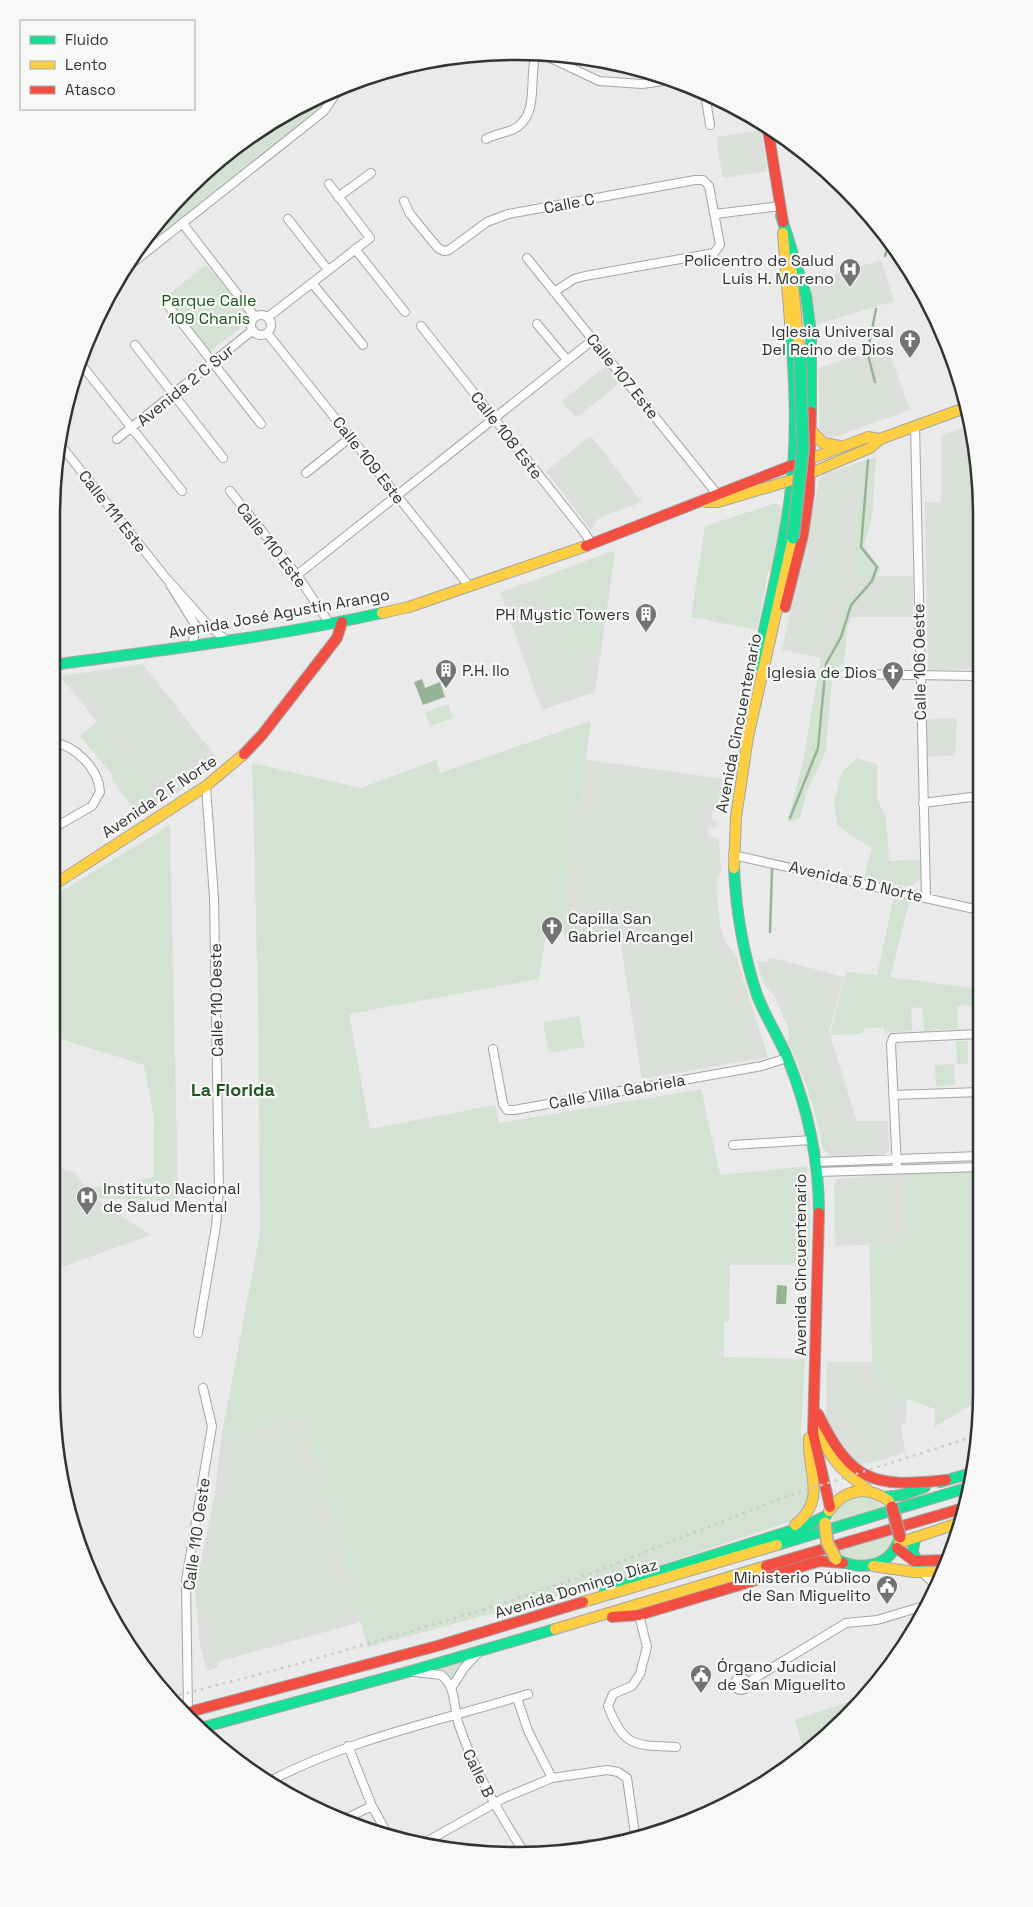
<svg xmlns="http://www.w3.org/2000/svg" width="1033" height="1907" viewBox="0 0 1033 1907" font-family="'Space Grotesk',sans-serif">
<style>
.built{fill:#dbdfda}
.green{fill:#d3e2d2}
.water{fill:#96b395}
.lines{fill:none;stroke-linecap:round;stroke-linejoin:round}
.stream{stroke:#96b395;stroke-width:2.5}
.street-casing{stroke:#a5a5a5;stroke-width:10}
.fast-casing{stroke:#a5a5a5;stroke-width:12}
.slow-casing{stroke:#a5a5a5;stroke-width:12}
.jam-casing{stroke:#a5a5a5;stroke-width:12}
.street{stroke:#fcfcfc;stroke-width:8}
.fast{stroke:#16e098;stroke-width:10}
.slow{stroke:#ffcf43;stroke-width:10}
.jam{stroke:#f24e42;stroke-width:10}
.rail{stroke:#c9cac9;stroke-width:2.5;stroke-dasharray:2.5 5;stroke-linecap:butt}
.fast-bridge-casing{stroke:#a5a5a5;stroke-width:14;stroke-linecap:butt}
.slow-bridge-casing{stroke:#a5a5a5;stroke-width:14;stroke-linecap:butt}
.jam-bridge-casing{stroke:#a5a5a5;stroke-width:14;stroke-linecap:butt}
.fast-bridge{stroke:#16e098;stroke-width:11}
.slow-bridge{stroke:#ffcf43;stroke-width:11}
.jam-bridge{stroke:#f24e42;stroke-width:11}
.labels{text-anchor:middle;stroke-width:4.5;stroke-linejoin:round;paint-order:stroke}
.street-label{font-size:16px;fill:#323332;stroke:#f6f9f6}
.poi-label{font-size:16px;fill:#323332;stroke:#f6f9f6;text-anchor:end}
.park-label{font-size:16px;fill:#19531a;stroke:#f6f9f6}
.neighbourhood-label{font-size:18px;font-weight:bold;fill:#215521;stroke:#f6f9f6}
.rim{fill:none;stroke:#323332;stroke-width:2.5}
</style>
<rect width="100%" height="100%" fill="#eaeaea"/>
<path class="built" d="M761,130L767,171L723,178L716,137Z
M881,260L894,301L816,325L810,282Z
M888,350L910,410L831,438L824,436L820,429L818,368L864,354Z
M607,365L621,382L576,418L562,401Z
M970,425L978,455V669L928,670L925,502H941V436Z
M591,436L642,502L599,518L591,530L546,471Z
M863,461L854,541L855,577L868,580L845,603L838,634L825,659L782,650L820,478L824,474Z
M876,576H913V617H850L857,600Z
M541,578L569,658L601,650L595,692L542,710L500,592Z
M143,664L220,762L163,803L60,676Z
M957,718L955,755L927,757V719Z
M588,760L725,779L721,809L712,811L711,819L717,820L716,828L709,827L708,834L719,840L721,870L717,880V898L720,925L726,943L736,955L768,1057L642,1079L619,934L562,926Z
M767,958L777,959L844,977L829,1032L857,1121H888L889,1150L884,1155L832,1156L823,1149L814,1103L788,1041L790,1032L774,995L765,986L760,972L757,961L767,962Z
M51,1165L75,1173L94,1198L151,1235L51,1271Z
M906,1172V1229L891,1244L835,1246L834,1184L837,1179Z
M827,1362H873V1387L907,1397L906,1423H901L905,1452L874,1462L857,1465L836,1441L826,1420Z
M302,1416L361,1622L217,1662L218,1667L207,1671L200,1645L195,1590L215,1492L221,1439Z"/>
<path class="green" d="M333,91L323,108L162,234L155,225L210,167L284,113Z
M206,265L246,310L244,325L209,352L165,297Z
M876,457L872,517L864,546L880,568V571L855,604L847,630L844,663L833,668L826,751L807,791L800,818L788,822L803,760L821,658L825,659L838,634L845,603L868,580L855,577L854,541L863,461Z
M776,503L783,510L772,570L768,572L757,630L691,617L705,526Z
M612,551L615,552L601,650L569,659L541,578Z
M448,704L453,718L430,726L425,712Z
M591,721L586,757L588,758L562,926L619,934L618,938L566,941L564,932L547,929L539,979L349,1014L370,1129L495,1105L499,1123L701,1089L720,1175L807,1166L810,1227L808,1265H730L729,1322H724V1357L805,1359L801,1433L813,1495L801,1518L606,1583L368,1647L302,1417L221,1439L260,1233L258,996L252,763L361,788L436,760L440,773Z
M97,722L160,800L139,816L111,778L113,776L80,736Z
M857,758L877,764V799L886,818L889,861L920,860L921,879L910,887L864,878L872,848L848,834L837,824L834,800L842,772Z
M170,825L178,1198L168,1201L94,1198L87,1187H112L153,1177L154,1118L144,1065L52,1036V897Z
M894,896L910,899L890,977L979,989V1005L957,1006L958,1029L924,1031L922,1007L911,1008L912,1031L884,1033V1027L866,1028L860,1034L830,1035L846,972L877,975Z
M579,1016L585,1047L549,1053L543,1022Z
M789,1025L801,1054L795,1057L788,1041Z
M956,1041H968V1064H957Z
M954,1064L955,1085L936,1086L935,1065Z
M809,1075L823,1120L820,1130L804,1077Z
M825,1127L832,1156L823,1149L821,1138Z
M980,1170L981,1399L934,1427L935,1409L873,1387L869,1245L891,1244L906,1229V1172Z
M857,1497L874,1499L884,1507L832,1522C833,1509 845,1501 857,1497Z
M893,1535C892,1559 856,1571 841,1552V1550Z
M464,1662L452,1685L437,1671V1669Z
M854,1700L856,1705L823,1740L803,1748L795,1720Z"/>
<path class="water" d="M422,679L425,688L440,682L445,697L423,705L414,682Z
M777,1285L787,1286L786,1304H776Z"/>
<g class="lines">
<path class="stream" d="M885,256L890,240
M875,382L869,359L868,350L876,309
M790,818L818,748L826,664L841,637L851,605L872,581L877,567L861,547L868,460
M770,932L772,870"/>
<g class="street-casing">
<path id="street" d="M705,93L710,125
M486,139C494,135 503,133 512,130C538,118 530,87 534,63L535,57L540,53L599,81L642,84L670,80
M338,197L371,173
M404,201L410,214L438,248L444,251L449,250L487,222L508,214L695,180H703L709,186L720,245L714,253L585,276L574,279L554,292
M715,214L780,206
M288,219L328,270
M183,224L255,317
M355,249L405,312
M527,258L717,494
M126,268L324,111L339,89
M312,283L363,345
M167,304L261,424
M251 325a10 10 0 1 1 20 0a10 10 0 1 1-20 0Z
M268,317L370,238L329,184
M537,324L567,360
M421,326L584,532L592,544
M267,333L470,587
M135,345L223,458
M80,363L182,491
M915,426L926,897
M117,439L253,330
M59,443L166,578L208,625L227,641
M306,473L351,437
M230,491L297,575L330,624
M297,575L594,339
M170,584L196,626L192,646
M845,674L978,676
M923,803L979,796
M52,829L92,806L100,792C99,769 75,745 52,742
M733,855L979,910
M493,1049L503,1104L507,1110H514L762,1066L787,1058
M893,1095L980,1092
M733,1145L811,1140
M816,1162L980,1156
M897,1169L891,1044L893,1038L980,1034
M817,1172L980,1167
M198,1333L216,1226L219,1189L214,898L206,786
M922,1572L937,1587
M639,1615L647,1647L640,1674L632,1686L613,1694L608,1706C624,1748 635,1745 676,1747
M415,1672L441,1675C457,1687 453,1708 459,1725C474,1770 498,1812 524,1852
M735 1684a6 6 0 1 1 12 0a6 6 0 1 1-12 0Z
M747,1683L846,1623L877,1620L924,1606L931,1601
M452,1687L464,1668L478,1653
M517,1698L528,1731L552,1778
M188,1712L186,1581L212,1426L203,1388
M348,1746L372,1806L389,1837
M268,1782C349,1739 440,1721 528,1694
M347,1818L372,1806
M424,1843L504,1798L552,1778L607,1770L618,1772L627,1778L635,1834"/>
</g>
<g class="fast-casing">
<path id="fast" d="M781,216L806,295L811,334V412
M52,665C162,650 274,637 382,613
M757,665C767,611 782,558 789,504C798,444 795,382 790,322
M734,868C736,912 743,953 757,995C765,1016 778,1036 787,1057C807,1106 819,1160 819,1213
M940,1482L972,1473
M884,1497L902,1495L925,1487
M916,1537C913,1548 910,1554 920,1562
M777,1545L970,1487
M836,1559C862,1572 891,1567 900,1537
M605,1589L803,1527L826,1516
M204,1727L411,1671L555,1629"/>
</g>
<g class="slow-casing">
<path id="slow" d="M783,233L790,322
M792,272L800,360
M812,431L823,443L840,446
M807,460L868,437L880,439
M806,475L870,448L880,439L965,408
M706,502H718L792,480
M382,613L409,607L586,546
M734,868L736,817L748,737L793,538
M52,886L206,786L244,754
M820,1427C825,1457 845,1473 868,1490
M829,1511C843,1489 868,1485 889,1501
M795,1525C828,1499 807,1473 809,1438
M899,1543L962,1522
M873,1566L914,1572H943
M583,1602L777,1545
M555,1629L766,1566
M563,1851L590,1845"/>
</g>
<g class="jam-casing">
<path id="jam" d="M768,130L783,222
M586,546L793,465
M785,607L803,535L809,493L811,412
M244,754L262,735L337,638L342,622
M819,1213L813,1433L830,1507
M818,1414C851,1482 873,1488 946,1480
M897,1548L914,1561L947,1560
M766,1566L967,1507
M612,1617L639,1615L820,1561L843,1563
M189,1712L437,1646L583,1602"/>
</g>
<use href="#street" class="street"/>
<use href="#fast" class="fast"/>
<use href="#slow" class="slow"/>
<use href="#jam" class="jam"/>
<path class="rail" d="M172,1697L294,1665L483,1610L592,1573L787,1496L978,1435"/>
<g class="fast-bridge-casing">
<path id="fast-bridge" d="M793,538L803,449L800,360"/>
</g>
<g class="slow-bridge-casing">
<path id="slow-bridge" d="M825,1523L827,1542L836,1559"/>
</g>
<g class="jam-bridge-casing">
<path id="jam-bridge" d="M892,1507L900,1537"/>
</g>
<use href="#fast-bridge" class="fast-bridge"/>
<use href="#slow-bridge" class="slow-bridge"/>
<use href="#jam-bridge" class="jam-bridge"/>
</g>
<defs>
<g id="hospital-pin" transform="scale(1.125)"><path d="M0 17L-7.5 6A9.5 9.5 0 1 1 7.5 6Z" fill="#727372" stroke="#f6f9f6"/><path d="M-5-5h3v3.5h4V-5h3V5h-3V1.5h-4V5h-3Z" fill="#fff"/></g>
<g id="church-pin" transform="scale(1.125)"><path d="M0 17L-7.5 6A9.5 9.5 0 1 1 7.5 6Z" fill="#727372" stroke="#f6f9f6"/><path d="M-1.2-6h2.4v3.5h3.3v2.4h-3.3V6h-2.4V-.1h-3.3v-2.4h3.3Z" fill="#fff"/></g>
<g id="building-pin" transform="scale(1.125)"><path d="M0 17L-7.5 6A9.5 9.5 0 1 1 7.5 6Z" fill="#727372" stroke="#f6f9f6"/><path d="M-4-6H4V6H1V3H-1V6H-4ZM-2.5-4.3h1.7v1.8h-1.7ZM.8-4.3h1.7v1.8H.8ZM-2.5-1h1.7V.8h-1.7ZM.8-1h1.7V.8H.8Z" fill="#fff"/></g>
<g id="civic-pin" transform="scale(1.125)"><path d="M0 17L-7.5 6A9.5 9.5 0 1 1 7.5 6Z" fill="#727372" stroke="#f6f9f6"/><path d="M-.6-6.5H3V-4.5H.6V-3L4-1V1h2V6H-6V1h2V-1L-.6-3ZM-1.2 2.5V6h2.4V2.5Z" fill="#fff"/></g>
</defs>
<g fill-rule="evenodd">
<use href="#hospital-pin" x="850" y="269"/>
<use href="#church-pin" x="910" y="340"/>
<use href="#building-pin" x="646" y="614"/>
<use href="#building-pin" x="446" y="670"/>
<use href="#church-pin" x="893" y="672"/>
<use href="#church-pin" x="552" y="927"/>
<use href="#hospital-pin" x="87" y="1197"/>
<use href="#civic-pin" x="887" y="1586"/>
<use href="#civic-pin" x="701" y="1675"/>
</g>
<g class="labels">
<g class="street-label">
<text transform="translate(569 203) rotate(-11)" y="6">Calle C</text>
<text transform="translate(623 376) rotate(51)" y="6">Calle 107 Este</text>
<text transform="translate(185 385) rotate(-39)" y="6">Avenida 2 C Sur</text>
<text transform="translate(507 435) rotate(52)" y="6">Calle 108 Este</text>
<text transform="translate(369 460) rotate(52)" y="6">Calle 109 Este</text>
<text transform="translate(113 511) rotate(52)" y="6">Calle 111 Este</text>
<text transform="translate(272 545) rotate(52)" y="6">Calle 110 Este</text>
<text transform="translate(279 613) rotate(-10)" y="6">Avenida José Agustín Arango</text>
<text transform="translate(919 662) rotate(-91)" y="6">Calle 106 Oeste</text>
<text transform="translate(738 723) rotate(-79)" y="6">Avenida Cincuentenario</text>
<text transform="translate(159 796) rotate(-34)" y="6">Avenida 2 F Norte</text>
<text transform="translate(856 881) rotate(13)" y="6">Avenida 5 D Norte</text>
<text transform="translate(216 1000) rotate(-91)" y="6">Calle 110 Oeste</text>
<text transform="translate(617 1091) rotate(-10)" y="6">Calle Villa Gabriela</text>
<text transform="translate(800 1265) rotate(-90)" y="6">Avenida Cincuentenario</text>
<text transform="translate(196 1534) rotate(-82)" y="6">Calle 110 Oeste</text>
<text transform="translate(576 1588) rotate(-17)" y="6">Avenida Domingo Díaz</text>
<text transform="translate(479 1773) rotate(64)" y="6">Calle B</text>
</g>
<g class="poi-label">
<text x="834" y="266">Policentro de Salud<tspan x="834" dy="18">Luis H. Moreno</tspan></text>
<text x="894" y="337">Iglesia Universal<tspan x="894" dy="18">Del Reino de Dios</tspan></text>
<text x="630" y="620">PH Mystic Towers</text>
<text x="462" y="676" text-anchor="start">P.H. Ilo</text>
<text x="877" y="678">Iglesia de Dios</text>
<text x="568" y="924" text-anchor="start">Capilla San<tspan x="568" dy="18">Gabriel Arcangel</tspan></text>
<text x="103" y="1194" text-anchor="start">Instituto Nacional<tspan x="103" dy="18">de Salud Mental</tspan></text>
<text x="871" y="1583">Ministerio Público<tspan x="871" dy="18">de San Miguelito</tspan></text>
<text x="717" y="1672" text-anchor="start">Órgano Judicial<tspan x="717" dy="18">de San Miguelito</tspan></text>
</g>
<g class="park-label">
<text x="209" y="306">Parque Calle<tspan x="209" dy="18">109 Chanis</tspan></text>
</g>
<g class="neighbourhood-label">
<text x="233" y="1096">La Florida</text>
</g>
</g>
<path d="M0 0H1033V1907H0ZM516 60H517A456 456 0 0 1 973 516V1391A456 456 0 0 1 517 1847H516A456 456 0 0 1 60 1391V516A456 456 0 0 1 516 60Z" fill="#f6f9f6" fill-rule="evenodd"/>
<path class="rim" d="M516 60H517A456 456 0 0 1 973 516V1391A456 456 0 0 1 517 1847H516A456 456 0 0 1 60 1391V516A456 456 0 0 1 516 60Z"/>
<rect x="20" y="20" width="175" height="90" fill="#f6f9f6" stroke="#a8aaa8"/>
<rect x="30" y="36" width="25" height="8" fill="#16e098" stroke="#a8aaa8"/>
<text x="65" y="45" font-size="15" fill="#323332">Fluido</text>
<rect x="30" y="61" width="25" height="8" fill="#ffcf43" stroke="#a8aaa8"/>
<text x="65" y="70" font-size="15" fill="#323332">Lento</text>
<rect x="30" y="86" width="25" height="8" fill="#f24e42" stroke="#a8aaa8"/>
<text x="65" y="95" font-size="15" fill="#323332">Atasco</text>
</svg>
